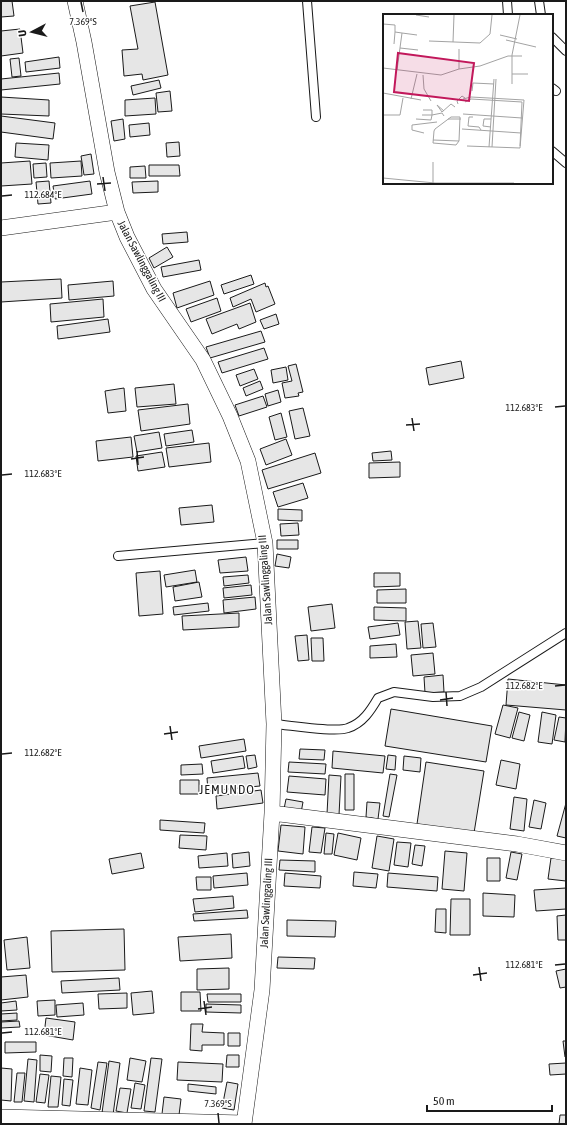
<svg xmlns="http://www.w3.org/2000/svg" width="567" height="1125" viewBox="0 0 567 1125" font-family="'Asap Condensed',sans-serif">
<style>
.building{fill:#e6e6e6;stroke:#1a1a1a}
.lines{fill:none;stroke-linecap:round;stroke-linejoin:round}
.service-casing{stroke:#1a1a1a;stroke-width:10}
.minor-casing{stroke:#1a1a1a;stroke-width:16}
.service{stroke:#fff;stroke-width:8}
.minor{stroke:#fff;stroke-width:15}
.ticks{fill:none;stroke:#1a1a1a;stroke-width:1.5}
.labels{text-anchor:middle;stroke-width:3;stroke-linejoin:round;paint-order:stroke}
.street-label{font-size:11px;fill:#1a1a1a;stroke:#fff}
.quarter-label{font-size:13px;letter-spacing:1px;fill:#1a1a1a;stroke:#fff}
.inset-road{fill:none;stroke:#a3a3a3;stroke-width:1}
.view{fill:#c2185b;fill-opacity:0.15;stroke:#c2185b;stroke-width:2}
.inset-edge{fill:none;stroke:#1a1a1a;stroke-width:2}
.ticks-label{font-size:10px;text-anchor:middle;fill:#1a1a1a;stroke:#fff;stroke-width:3;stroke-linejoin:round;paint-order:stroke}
</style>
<rect width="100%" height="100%" fill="#fff"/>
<path class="building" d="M1,1H12L14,16L1,17Z
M155,2L168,75L143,80L142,74L124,76L122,50L138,49L130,6Z
M20,29L23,53L1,56V31Z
M59,57L60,68L26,72L25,62Z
M19,58L21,76L12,77L10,59Z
M59,73L60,84L1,90V79Z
M159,80L161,88L133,95L131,86Z
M170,91L172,111L158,112L156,93Z
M1,97L49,100V116L1,114Z
M155,98L156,114L125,116V100Z
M1,116L55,123L53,139L1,132Z
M123,119L125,139L114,141L111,121Z
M149,123L150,135L130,137L129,125Z
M179,142L180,156L167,157L166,143Z
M16,143L49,145L48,160L15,157Z
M91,154L94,174L84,175L81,156Z
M30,161L32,184L1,186V163Z
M81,161L82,176L51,178L50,163Z
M46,163L47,177L34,178L33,164Z
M149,165H179L180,176H149Z
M145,166L146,178H130V167Z
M49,181L51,203L38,204L36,182Z
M90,181L92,194L55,199L53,186Z
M158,181V192L133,193L132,182Z
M187,232L188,242L163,244L162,234Z
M167,247L173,257L154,268L149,258Z
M199,260L201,270L163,277L161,267Z
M251,275L254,284L224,294L221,285Z
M61,279L62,298L1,302V282Z
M113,281L114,296L69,300L68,285Z
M210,281L214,295L177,308L173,293Z
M265,283L266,287L268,286L275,304L256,312L251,299L233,307L230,298Z
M217,298L221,311L191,322L186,309Z
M103,299L104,317L51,322L50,304Z
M250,303L256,322L239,329L237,324L212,334L206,319Z
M276,314L279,324L264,329L260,320Z
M108,319L110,332L58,339L57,326Z
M261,331L265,342L210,358L206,347Z
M264,348L268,359L222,373L218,362Z
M461,361L464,378L429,385L426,368Z
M296,364L303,392L298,393L299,396L285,398L282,383L292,381L288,366Z
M286,367L288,380L273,383L271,370Z
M254,369L258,379L240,386L236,375Z
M260,381L263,389L246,396L243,388Z
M174,384L176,404L137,407L135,388Z
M124,388L126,411L108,413L105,391Z
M278,390L281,402L268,406L265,394Z
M263,396L267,407L239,416L235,405Z
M188,404L190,424L141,431L138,410Z
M303,408L310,436L295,439L289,411Z
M281,413L287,437L275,440L269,417Z
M192,430L194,442L166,446L164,434Z
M159,432L162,448L137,452L134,436Z
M131,437L133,457L98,461L96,441Z
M286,439L292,455L266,465L260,449Z
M209,443L211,462L169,467L166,448Z
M391,451L392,460L373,461L372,453Z
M162,452L165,467L138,471L136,456Z
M315,453L321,473L268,489L262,470Z
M400,462V477L369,478V463Z
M303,483L308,498L278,507L273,492Z
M212,505L214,522L181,525L179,508Z
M278,509L302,510V521L278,520Z
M298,523L299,535L281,536L280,524Z
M277,540H298V549H277Z
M277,554L291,557L289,568L275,566Z
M246,557L248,571L220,573L218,560Z
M195,570L197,582L166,587L164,575Z
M160,571L163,614L139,616L136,573Z
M374,573H400V586L374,587Z
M248,575L249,583L224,586L223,577Z
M199,582L202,597L175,601L173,587Z
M251,585L252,595L224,598L223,588Z
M406,589V603H377V590Z
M255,597L256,609L224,613L223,600Z
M208,603L209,611L174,615L173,607Z
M332,604L335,628L311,631L308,607Z
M374,607L406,608V621L374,620Z
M239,613V627L183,630L182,616Z
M418,621L421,648L407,649L405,622Z
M398,623L400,635L370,639L368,627Z
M433,623L436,647L423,648L421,624Z
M307,635L309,660L298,661L295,636Z
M311,638H323L324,661H312Z
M396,644L397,657L370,658V646Z
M433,653L435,674L413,676L411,655Z
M443,675L444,692L425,693L424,677Z
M508,679L566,685V710L506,705Z
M503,705L518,708L510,738L495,734Z
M391,709L492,726L486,762L385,746Z
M519,712L530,715L524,741L512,738Z
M542,712L556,715L552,744L538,742Z
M559,717L566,718L565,742L554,740Z
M244,739L246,751L201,758L199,746Z
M300,749L325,750L324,760L299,759Z
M333,751L385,756L383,773L332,768Z
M255,755L257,767L248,769L246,756Z
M388,755L396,756L395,770L386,769Z
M243,756L245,768L213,773L211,761Z
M404,756L421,758L420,772L403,770Z
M501,760L520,764L516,789L496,785Z
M289,762L326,764L325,774L288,772Z
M426,762L484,771L474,833L417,824Z
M202,764L203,774L181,775V765Z
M258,773L260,786L208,791L207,778Z
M345,774H354V810H345Z
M390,774L397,775L389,817L383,816Z
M329,775L341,776L339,815L327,814Z
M289,776L326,779L325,795L287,792Z
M180,780H199V794H180Z
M261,790L263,803L217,809L216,796Z
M514,797L527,799L524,831L510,829Z
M286,799L303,802L301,813L284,809Z
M534,800L546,803L541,829L529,827Z
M367,802L380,803L378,819L366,817Z
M566,803V838L557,836Z
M160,820L205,823L204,833L160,830Z
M281,825L305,827L303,854L278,851Z
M312,827L325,828L321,853L309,852Z
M326,833L334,834L332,854H324Z
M338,833L361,838L357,860L334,855Z
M180,835L207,836L206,850L179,848Z
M377,836L394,839L389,871L372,868Z
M397,842L411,843L408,867L394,865Z
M415,845L425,846L422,866L412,864Z
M445,851L467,853L464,891L442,889Z
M249,852L250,866L233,868L232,854Z
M511,852L522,854L517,880L506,878Z
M141,853L144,868L112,874L109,859Z
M227,853L228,866L199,868L198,856Z
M487,858H500V881H487Z
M551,858L566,859V881L548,879Z
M280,860L315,861V872L279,870Z
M354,872L378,874L376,888L353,886Z
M247,873L248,885L214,888L213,876Z
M285,873L321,876L320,888L284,886Z
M388,873L438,877L437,891L387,887Z
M196,877H211V890H197Z
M566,888V909L536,911L534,890Z
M483,893L515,895L514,917L483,916Z
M233,896L234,908L195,912L193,899Z
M451,899H470V935H450Z
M436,909H446V933L435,932Z
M247,910L248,918L194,921L193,914Z
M566,915V940H558L557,916Z
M287,920L336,921L335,937L287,936Z
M124,929L125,970L52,972L51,931Z
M231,934L232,958L180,961L178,937Z
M27,937L30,968L7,970L4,940Z
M278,957L315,958L314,969L277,968Z
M229,968V989L197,990V969Z
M566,969V987L560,988L556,971Z
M26,975L28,997L1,1000V977Z
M119,978L120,990L62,993L61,981Z
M152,991L154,1013L133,1015L131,993Z
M181,992H200L201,1011H181Z
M127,993V1008L99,1009L98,994Z
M207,994H241V1002H208Z
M55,1000V1015L38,1016L37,1001Z
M16,1001L17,1010L1,1011V1003Z
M83,1003L84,1015L57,1017L56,1005Z
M206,1004L241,1005V1013L206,1012Z
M17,1013V1020L1,1021V1014Z
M46,1018L75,1022L73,1040L44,1035Z
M19,1021L20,1027L1,1028V1022Z
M191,1024H203L202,1032L224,1033V1045H202V1051L190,1050Z
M228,1033H240V1046H228Z
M563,1041H566V1057H565Z
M5,1042H36V1052L5,1053Z
M40,1055L52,1056L51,1072L40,1071Z
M227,1055H239V1067H226Z
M64,1058H73L72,1077L63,1076Z
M130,1058L146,1061L142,1082L127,1080Z
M151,1058L162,1059L155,1112L144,1111Z
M28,1059L37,1060L34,1102L24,1101Z
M109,1061L120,1063L113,1115L102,1113Z
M98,1062L107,1063L100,1110L91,1108Z
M178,1062L223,1064L222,1082L177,1080Z
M566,1063V1074L550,1075L549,1064Z
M1,1068L12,1069L11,1101L1,1100Z
M80,1068L92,1070L88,1105L76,1104Z
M17,1073H25L22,1102H14Z
M40,1074L49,1075L45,1103L36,1102Z
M51,1076L61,1077L58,1107H48Z
M64,1079L73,1080L70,1106L62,1105Z
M227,1082L238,1084L234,1110L222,1108Z
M135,1083L145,1085L141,1109L131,1108Z
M188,1084L216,1087V1094L188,1091Z
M120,1088L131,1089L127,1113L116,1111Z
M164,1097L181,1099L179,1115L162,1114Z
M560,1115H566V1124H559Z"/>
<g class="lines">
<g class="service-casing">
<path id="service" d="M307,1L316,117
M507,1L508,15
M539,1L541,15
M552,37L566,51
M552,88L556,91
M552,151L566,163
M118,556L265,543
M274,724C289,725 336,733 348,728C363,723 371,710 378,698L394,692L433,697L460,696L481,687L566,633"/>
</g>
<g class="minor-casing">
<path id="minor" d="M75,1L84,42L107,172L117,212L127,237L154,289L203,360L230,416L248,461L265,543L274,724L272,813L262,990L244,1124
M1,228L117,212
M272,813L517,844L566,853
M1,1117L244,1123"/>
</g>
<use href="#service" class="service"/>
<use href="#minor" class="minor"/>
</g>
<path class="ticks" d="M81,2L83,12M103,177L105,191M97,184L111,183M2,196L12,195M555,407L565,406M412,418L414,431M406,425L420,424M137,451L138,465M131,459L144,457M2,475L12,474M555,686L565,685M446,692L447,706M440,700L453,698M170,726L172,740M164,734L178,732M2,754L12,753M555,965L565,964M479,967L481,981M473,975L487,973M204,1001L206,1015M198,1009L212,1007M2,1033L12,1032M218,1113L219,1123"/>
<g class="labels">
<g class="street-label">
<text transform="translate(142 261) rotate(62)" y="4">Jalan Sawlinggaling III</text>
<text transform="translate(265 580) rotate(-94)" y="4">Jalan Sawlinggaling III</text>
<text transform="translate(266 903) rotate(-87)" y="4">Jalan Sawlinggaling III</text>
</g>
<g class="quarter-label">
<text x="227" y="794">JEMUNDO</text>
</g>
</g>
<g transform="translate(383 14)">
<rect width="170" height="170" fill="#fff"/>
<path class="inset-road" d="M33,1L46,3M0,10L12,11V18M117,21L134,25M123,26L153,33M46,27L97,29L107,20L109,1M70,28L71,1M11,30L12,18L19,19M17,34L35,36M76,35V55M0,54L58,61L76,55L97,52L125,42H139M14,56L19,19L34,21M129,60H145M40,61L41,75L48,87M129,70V41L137,1M89,77L90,69L111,70M0,79L38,86M28,85L34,60M80,85L88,83L141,86L137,134L84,132M82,88L88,85L139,88L137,132M75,90L74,87L79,82L82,84M61,97L54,91L59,98L68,90L72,93M80,100L139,104M0,101H17L20,84M39,101H49V96H40M90,103H86L85,112L96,113L98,116M33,105L48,106L49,101L59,99L61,102M65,105H78M108,113L100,112L101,105H108M79,115L138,119M41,119L29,116V111L54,108M50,126L76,127L77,103H68L52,115L51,117L50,129L73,131L76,127M106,133L111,65M109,133L113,65M0,164L52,169H131M50,169V148"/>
<path class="view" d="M15,39L91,49L86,87L11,78Z"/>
<rect width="170" height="170" class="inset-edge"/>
</g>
<g class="ticks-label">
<text x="83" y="25">7.369°S</text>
<text x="43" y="198">112.684°E</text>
<text x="524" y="411">112.683°E</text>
<text x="43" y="477">112.683°E</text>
<text x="524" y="689">112.682°E</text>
<text x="43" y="756">112.682°E</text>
<text x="524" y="968">112.681°E</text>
<text x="43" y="1035">112.681°E</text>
<text x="218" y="1107">7.369°S</text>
</g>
<rect width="567" height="1125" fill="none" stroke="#1a1a1a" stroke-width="4"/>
<g transform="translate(32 32) rotate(263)" stroke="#ffffff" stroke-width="3" paint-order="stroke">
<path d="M0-3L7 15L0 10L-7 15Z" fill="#1a1a1a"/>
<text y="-6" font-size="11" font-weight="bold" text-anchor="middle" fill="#1a1a1a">U</text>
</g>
<path d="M427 1105v6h125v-6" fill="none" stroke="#1a1a1a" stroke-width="2"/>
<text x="433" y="1105" font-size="12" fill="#1a1a1a" stroke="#ffffff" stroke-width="3" paint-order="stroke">50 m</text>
</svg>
